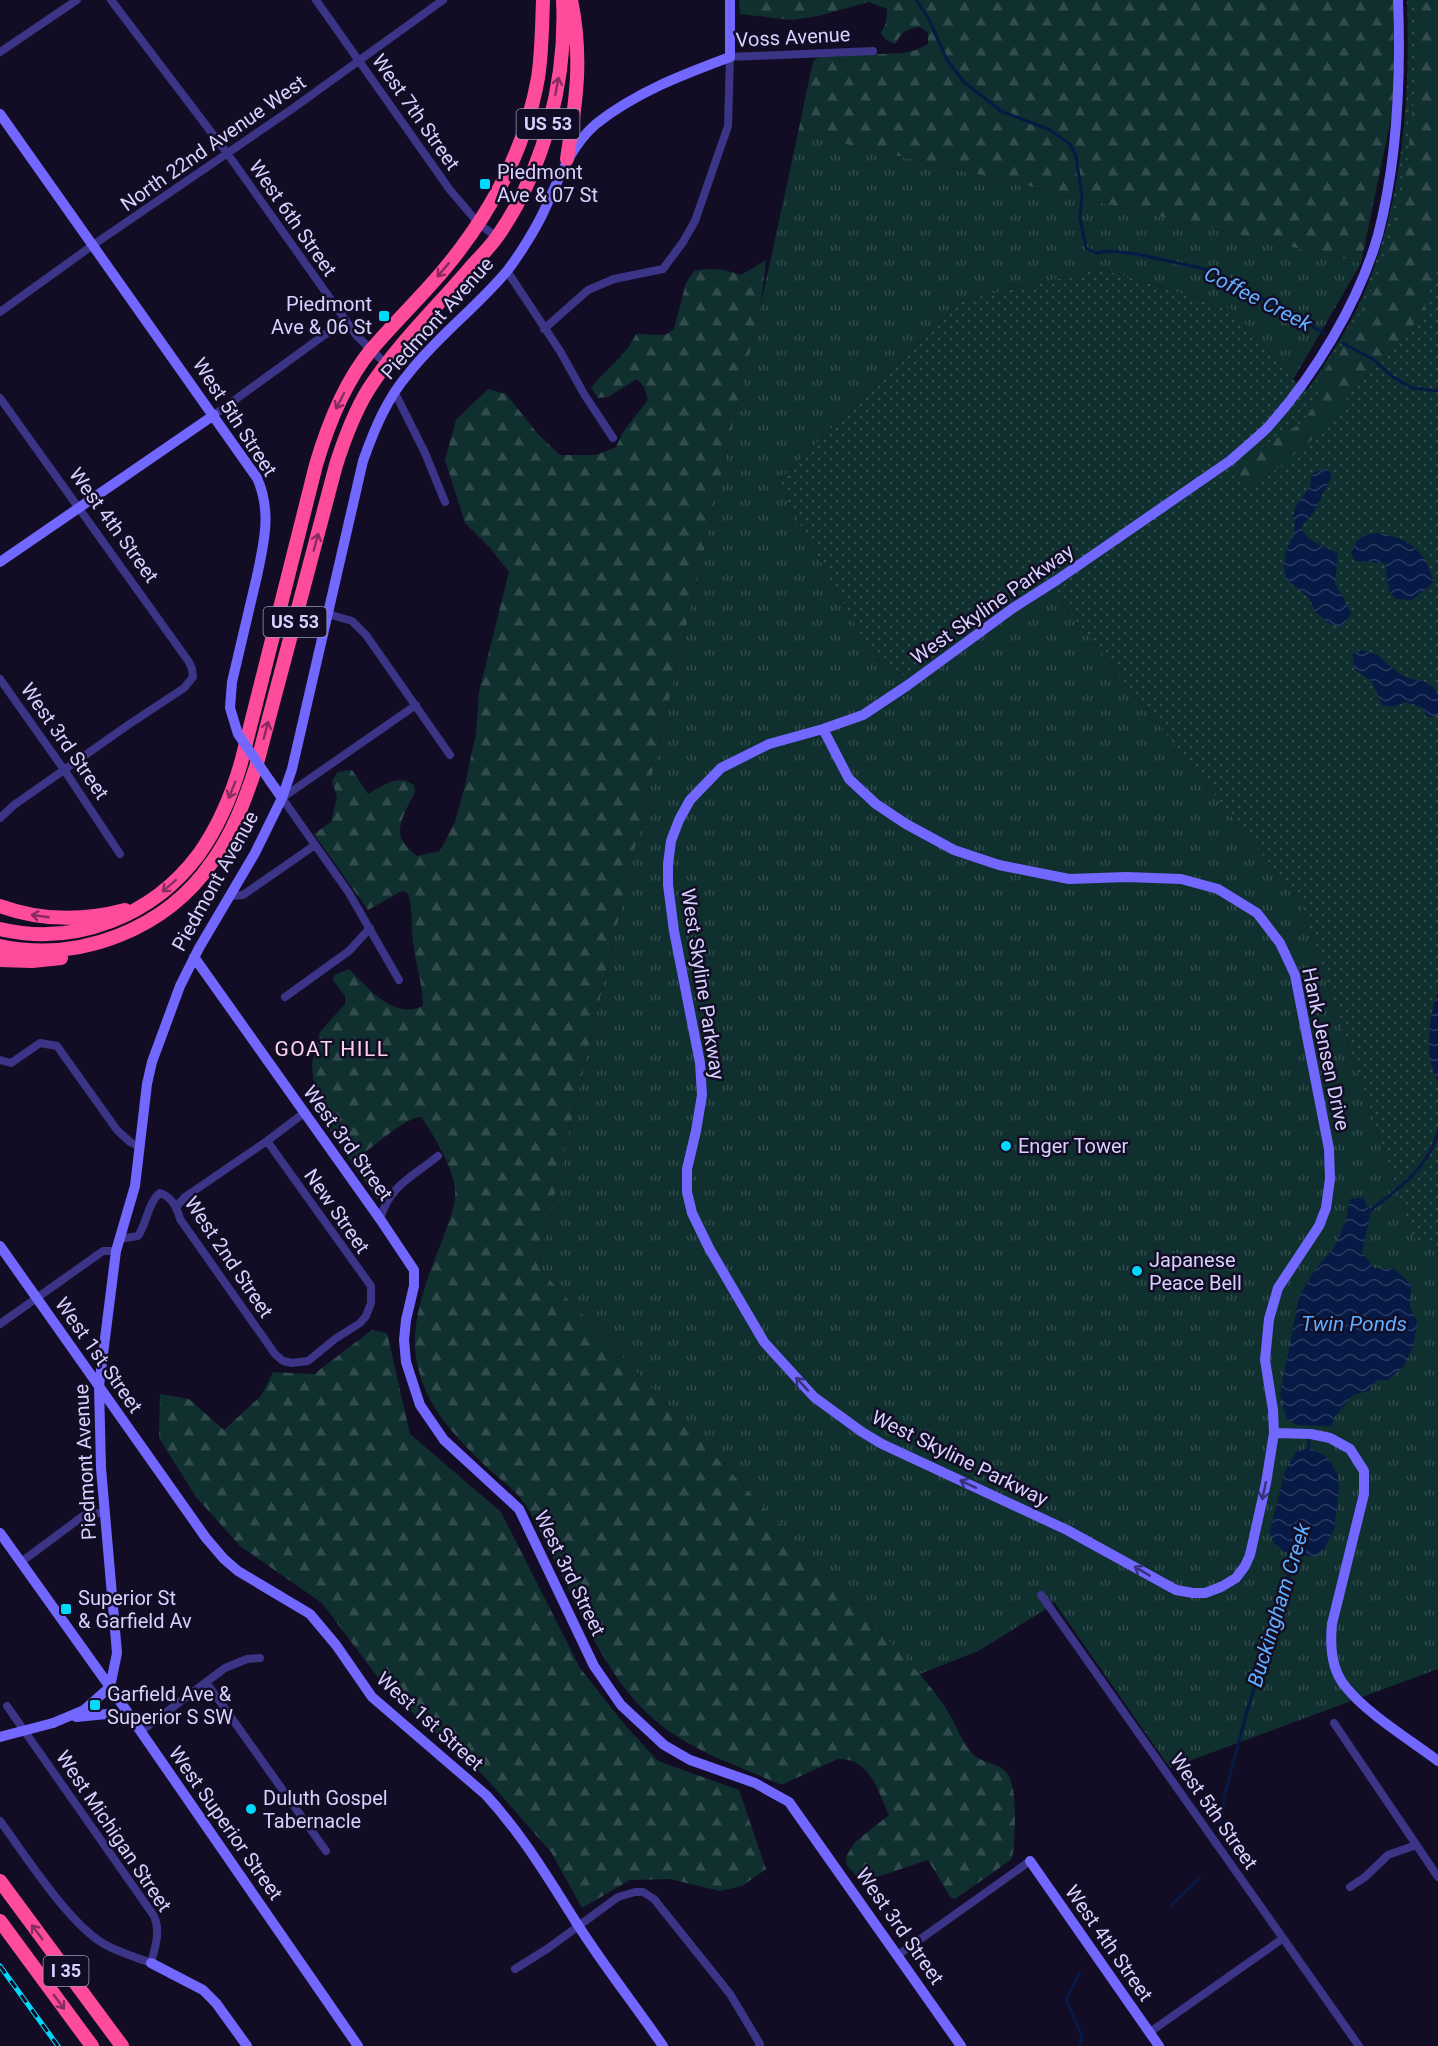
<svg xmlns="http://www.w3.org/2000/svg" width="1438" height="2046" viewBox="0 0 1438 2046" font-family="Roboto,sans-serif">
<style>
.grass{fill:url(#grass-dots)}
.forest{fill:url(#forest-firs)}
.park{fill:url(#park-tufts)}
.water{fill:url(#water-waves)}
.lines{fill:none;stroke-linecap:round;stroke-linejoin:round}
.stream{stroke:#061a45;stroke-width:3}
.street{stroke:#3c3587;stroke-width:8}
.secondary{stroke:#7268ff;stroke-width:10}
.highway{stroke:#ff4c9a;stroke-width:14}
.rail-casing{stroke:#00d8fc;stroke-width:5}
.rail{stroke:#120d25;stroke-width:3;stroke-dasharray:9;stroke-linecap:butt}
.secondary-bridge{stroke:#7268ff;stroke-width:10}
.oneway{stroke:#882c60}
.oneway2{stroke:#38317c}
.poi-dot{fill:#00d8fc;stroke:#120d25;stroke-width:2}
.labels{text-anchor:middle;stroke-width:5;stroke-linejoin:round;paint-order:stroke}
.shield{fill:#120d25;stroke:#9d96be;stroke-width:1.5}
.shield-label{font-size:18px;font-weight:bold;fill:#d8d1ff}
.street-label{font-size:20px;fill:#d8d1ff;stroke:#120d25}
.poi-label{font-size:20px;fill:#d8d1ff;stroke:#120d25;text-anchor:start}
.water-label{font-size:21px;font-style:italic;fill:#5faeff;stroke:#120d25}
.neighbourhood-label{font-size:21px;letter-spacing:1.5px;fill:#ffd3ed;stroke:#120d25}
</style>
<defs>
<pattern id="grass-dots" width="8" height="8" patternUnits="userSpaceOnUse" patternTransform="scale(1.5)"><rect width="8" height="8" fill="#102f2f"/><path d="M2 2h.1M6 6h.1" fill="none" stroke="#324c4e" stroke-width="1.8" stroke-linecap="round"/></pattern>
<pattern id="forest-firs" width="22" height="20" patternUnits="userSpaceOnUse" patternTransform="scale(1.5)"><rect width="22" height="20" fill="#102f2f"/><path d="M5 1l3.5 6h-7zM16 11l3.5 6h-7z" fill="#324c4e"/></pattern>
<pattern id="park-tufts" width="24" height="20" patternUnits="userSpaceOnUse" patternTransform="scale(1.5)"><rect width="24" height="20" fill="#102f2f"/><path d="M3 7l-1-3M5 7V3M7 7l1-3M15 17l-1-3M17 17v-4M19 17l1-3" fill="none" stroke="#324c4e"/></pattern>
<pattern id="water-waves" width="16" height="10" patternUnits="userSpaceOnUse" patternTransform="scale(1.5)"><rect width="16" height="10" fill="#061a45"/><path d="M0 5q4-4 8 0t8 0" fill="none" stroke="#2a3a61"/></pattern>
</defs>
<rect width="100%" height="100%" fill="#120d25"/>
<path class="grass" d="M1407,0H1438V1246L1414,1239L1299,901L1053,592L1041,580L906,677L872,656L777,482L960,301L1101,269L1233,309L1293,380L1307,390C1328,360 1348,329 1363,296C1402,203 1411,100 1407,0Z"/>
<path class="forest" d="M739,0H1393L1394,104L1361,263L798,133L811,70L814,60L820,57L903,53L916,50L928,44V33L920,27C907,28 901,33 895,44C888,41 884,40 881,32L886,23L887,9L869,2L818,16L791,20L740,14Z
M1415,0H1438V271L1432,277L1423,313L1396,345L1362,372L1346,400L1315,437L1260,483L1252,488L1243,485L1235,476L1245,458L1300,424L1319,401L1317,381L1340,349L1360,314L1378,275L1393,235L1406,174L1417,67Z
M766,260L761,304L538,1267L920,1674C929,1686 940,1698 948,1712C956,1724 961,1741 971,1752C980,1764 996,1761 1006,1772C1019,1785 1015,1842 1012,1859L955,1899L951,1898L928,1860L871,1879L861,1881L847,1866L846,1857L855,1842L889,1815C878,1791 870,1758 838,1759L783,1784H779C734,1764 685,1749 648,1714C602,1671 575,1599 546,1544C538,1529 532,1513 522,1500C514,1489 502,1481 492,1472C455,1437 419,1402 415,1348C413,1310 431,1270 444,1235C449,1221 456,1205 455,1191C454,1169 434,1135 421,1117C408,1116 377,1144 365,1152V1156L381,1190V1198L377,1199L333,1136L315,1107L312,1063L320,1032L345,1004V996L333,980L334,975L349,969C368,988 393,1020 423,1006C423,984 415,963 413,941C411,926 413,912 409,898C408,893 408,894 404,891L400,892L368,910L314,834L331,822L337,797L332,781L338,772L352,770L368,794C383,786 398,773 414,785L415,792C410,802 399,821 400,833C401,843 410,850 417,856L440,851L455,822L464,789L476,734L479,692L509,572L491,549L465,523L445,460L456,420L488,389L506,394L538,434L560,455H596L616,447L623,432L648,400L644,387L637,379L608,397L598,398L591,388C606,369 626,356 636,334L665,335L674,329L686,283L694,271C710,267 725,269 741,275Z
M372,1330L387,1333L410,1434L501,1512L580,1668L624,1724L658,1761L739,1790L766,1869L742,1886L720,1891L670,1879L630,1880L582,1908L551,1852L484,1776L388,1691L322,1603L240,1546L196,1497L159,1438L160,1394L189,1399L224,1430L261,1396L273,1372L314,1374Z"/>
<path class="park" d="M798,133L1361,263L1293,380L1233,309L1101,269L960,301L777,482L872,656L906,677L1041,580L1053,592L1299,901L1414,1239L1438,1246V1669L1170,1768L1054,1602L1043,1611L978,1651L920,1674L538,1267L761,304Z"/>
<path class="water" d="M1326,469L1331,472V477L1313,514L1302,525L1303,532C1313,545 1324,545 1338,554L1335,583L1351,613L1345,623L1340,627L1329,623L1315,611L1309,598L1287,580L1284,568L1285,554L1294,534L1295,524L1293,516L1295,508L1310,486L1311,477L1315,472Z
M1379,533C1412,540 1424,550 1434,582L1412,600L1396,599L1389,591L1385,563L1355,561L1351,553C1358,536 1362,535 1379,533Z
M1361,650L1378,655L1391,667L1406,678L1423,681L1433,686L1438,695V715L1429,718L1421,707L1406,702L1393,707L1382,705L1371,680L1355,670L1352,655Z
M1438,991V1082C1424,1054 1428,1020 1438,991Z
M1363,1198L1371,1212L1362,1252L1374,1268L1395,1269L1411,1285L1410,1307L1417,1321L1414,1344L1403,1367L1388,1380H1377L1368,1391L1353,1395L1335,1416L1331,1426L1297,1425L1287,1419L1280,1395L1299,1297L1313,1273L1335,1246L1346,1220L1350,1199Z
M1309,1448L1325,1456L1331,1463L1338,1476L1339,1491L1334,1529L1324,1549L1316,1556H1303L1285,1552L1273,1542L1270,1531L1285,1471L1296,1452Z"/>
<g class="lines">
<path class="stream" d="M916,0L929,19L947,60L964,82L1001,111L1050,130L1070,144L1076,156L1082,197L1080,217L1086,248L1096,253L1109,251L1137,254L1214,271L1324,333
M1343,343L1374,360L1393,377L1412,388L1438,391
M1368,1212C1395,1192 1431,1166 1438,1131
M1308,1452L1309,1437
M1221,1824L1224,1797L1248,1708L1296,1553
M1171,1905L1200,1878
M1080,1973L1066,1999L1082,2036L1080,2046"/>
<path class="street" d="M111,0L227,153L356,335L386,364
M316,0L450,190L479,224L497,237
M0,52L77,0
M507,271L560,351L584,394L613,438
M0,312L93,245L292,109L443,0
M544,329L588,290L614,279L663,269L683,242L695,221L728,126L730,57L873,51
M395,393L425,453L445,502
M0,398L189,662L192,669L193,677L184,688L131,723L14,805L0,818
M214,415L345,320
M328,614L352,621L366,635L450,755
M0,679L65,771L120,854
M231,896L243,895L315,845
M399,980L349,893L282,798L416,705
M285,997L349,951L370,928
M0,1060L11,1063L40,1043L57,1046L117,1130L130,1142L140,1147
M177,1206L185,1197L267,1141L304,1113
M380,1219C390,1185 412,1177 438,1156
M119,1239L138,1236C147,1223 148,1202 160,1193C172,1197 177,1207 180,1219L275,1354L283,1361L292,1363L308,1361L335,1339L360,1323L366,1316L371,1303V1286L267,1141
M0,1324L103,1251H116
M21,1562L83,1516L105,1512
M1041,1595L1359,2046
M206,1682L326,1851
M1334,1723L1438,1877
M141,1731L225,1668L247,1659L260,1658
M0,1821C26,1856 68,1923 104,1944C118,1952 135,1957 151,1963C155,1947 161,1932 154,1916L7,1706
M1350,1887L1365,1877L1388,1855L1416,1845
M898,1955L1030,1861
M515,1969L547,1949L618,1897L635,1892H643L654,1899L730,1994L760,2044L759,2046
M1150,2032L1282,1939"/>
<path class="secondary" d="M0,114L257,478C272,511 264,543 257,576
M0,562L214,415
M823,729L849,779L876,804L906,824L954,850L999,865L1069,879L1126,877L1181,879L1218,889L1257,913L1280,943L1295,975L1329,1149L1330,1179L1326,1208L1319,1226L1278,1288L1269,1319L1265,1360L1273,1410L1274,1433L1266,1483L1250,1555L1245,1566L1236,1578L1221,1587L1205,1593H1193L1176,1590L1067,1530L882,1444L862,1432L814,1397L764,1342L709,1248L692,1213L687,1192V1169L696,1131L702,1095L700,1063L674,931L668,885V864L671,841L679,820L690,800L721,768L769,744L823,729L863,715L908,685L1013,608L1057,580L1231,460C1243,449 1256,439 1268,427C1314,376 1359,302 1378,235C1398,159 1401,78 1398,0
M270,781L282,798
M194,957L380,1219L414,1270V1286L406,1320L404,1340L406,1362L420,1405L444,1440L519,1509L594,1666L621,1705L664,1745L690,1760L755,1783L789,1802L961,2046
M0,1246L206,1538L224,1559L238,1571L310,1614L336,1645L372,1697L486,1795C522,1834 548,1878 576,1922C603,1965 635,2005 663,2046
M1274,1433L1311,1434L1330,1438L1350,1449L1364,1471V1494L1332,1624C1330,1644 1331,1669 1345,1686C1367,1714 1409,1739 1438,1761
M0,1533L110,1687L358,2046
M110,1687L117,1653L101,1468L99,1386L116,1251L135,1186L147,1084L152,1062L180,986L199,948L255,853L282,798L292,769L363,461C374,430 387,398 409,373C438,336 477,307 507,271C518,257 535,230 543,213C558,182 569,147 596,124C636,92 682,75 730,57V0
M76,1717L107,1714L133,1720
M53,1723L84,1710L110,1687
M1030,1861L1159,2046
M151,1963L203,1990L216,2003L247,2046"/>
<path class="highway" d="M567,159C576,101 583,58 571,0
M0,906C41,921 83,921 125,910
M0,929C75,947 153,916 199,854C218,827 232,794 241,763L316,465C328,424 344,383 371,350C394,323 419,299 442,272C490,215 525,151 538,78C542,52 542,26 543,0
M0,946C80,963 166,929 212,862C233,833 245,800 256,767L336,465C344,440 354,413 368,390C396,346 436,308 470,268C479,258 489,248 497,237C544,170 567,81 563,0
M0,960L32,961L61,958
M0,1881L122,2046
M0,1921L92,2046"/>
<g class="rail-casing">
<path id="rail" d="M0,1966L58,2046"/>
</g>
<use href="#rail" class="rail"/>
<path class="secondary-bridge" d="M257,576L232,682L230,708L238,734L270,781
M0,1737L53,1723"/>
</g>
<defs><path id="oneway-shaft" d="M-6 0H5M1.5-3L5.5 0L1.5 3" fill="none" stroke-width="1.6" stroke-linecap="round" stroke-linejoin="round" transform="scale(1.5)"/></defs>
<g class="oneway">
<use href="#oneway-shaft" transform="translate(557 86) rotate(-79)"/>
<use href="#oneway-shaft" transform="translate(443 270) rotate(130)"/>
<use href="#oneway-shaft" transform="translate(340 401) rotate(117)"/>
<use href="#oneway-shaft" transform="translate(316 542) rotate(-75)"/>
<use href="#oneway-shaft" transform="translate(266 730) rotate(-75)"/>
<use href="#oneway-shaft" transform="translate(232 790) rotate(112)"/>
<use href="#oneway-shaft" transform="translate(169 886) rotate(139)"/>
<use href="#oneway-shaft" transform="translate(40 916) rotate(-172)"/>
<use href="#oneway-shaft" transform="translate(37 1932) rotate(-127)"/>
<use href="#oneway-shaft" transform="translate(59 2002) rotate(54)"/>
</g>
<g class="oneway2">
<use href="#oneway-shaft" transform="translate(802 1384) rotate(-133)"/>
<use href="#oneway-shaft" transform="translate(968 1484) rotate(-155)"/>
<use href="#oneway-shaft" transform="translate(1264 1491) rotate(102)"/>
<use href="#oneway-shaft" transform="translate(1142 1571) rotate(-149)"/>
</g>
<g class="poi-dot">
<rect x="479" y="178" width="12" height="12" rx="3"/>
<rect x="378" y="310" width="12" height="12" rx="3"/>
<circle cx="1006" cy="1146" r="6"/>
<circle cx="1137" cy="1271" r="6"/>
<rect x="60" y="1603" width="12" height="12" rx="3"/>
<rect x="89" y="1699" width="12" height="12" rx="3"/>
<circle cx="251" cy="1809" r="6"/>
</g>
<g class="labels">
<g class="shield">
<rect x="516.5" y="109" width="63" height="30" rx="4.5"/>
<rect x="263.5" y="607" width="63" height="30" rx="4.5"/>
<rect x="43.5" y="1956" width="45" height="30" rx="4.5"/>
</g>
<g class="shield-label">
<text x="548" y="130">US 53</text>
<text x="295" y="628">US 53</text>
<text x="66" y="1977">I 35</text>
</g>
<g class="street-label">
<text transform="translate(793 37) rotate(-3)" y="7">Voss Avenue</text>
<text transform="translate(416 112) rotate(55)" y="7">West 7th Street</text>
<text transform="translate(213 143) rotate(-35)" y="7">North 22nd Avenue West</text>
<text transform="translate(293 218) rotate(55)" y="7">West 6th Street</text>
<text transform="translate(437 318) rotate(-48)" y="7">Piedmont Avenue</text>
<text transform="translate(235 417) rotate(57)" y="7">West 5th Street</text>
<text transform="translate(114 525) rotate(54)" y="7">West 4th Street</text>
<text transform="translate(992 604) rotate(-35)" y="7">West Skyline Parkway</text>
<text transform="translate(65 741) rotate(55)" y="7">West 3rd Street</text>
<text transform="translate(215 881) rotate(-61)" y="7">Piedmont Avenue</text>
<text transform="translate(703 984) rotate(81)" y="7">West Skyline Parkway</text>
<text transform="translate(1326 1049) rotate(78)" y="7">Hank Jensen Drive</text>
<text transform="translate(348 1143) rotate(54)" y="7">West 3rd Street</text>
<text transform="translate(337 1211) rotate(55)" y="7">New Street</text>
<text transform="translate(229 1257) rotate(56)" y="7">West 2nd Street</text>
<text transform="translate(99 1355) rotate(55)" y="7">West 1st Street</text>
<text transform="translate(960 1458) rotate(26)" y="7">West Skyline Parkway</text>
<text transform="translate(85 1462) rotate(-93)" y="7">Piedmont Avenue</text>
<text transform="translate(570 1573) rotate(64)" y="7">West 3rd Street</text>
<text transform="translate(430 1721) rotate(42)" y="7">West 1st Street</text>
<text transform="translate(1214 1811) rotate(55)" y="7">West 5th Street</text>
<text transform="translate(226 1823) rotate(55)" y="7">West Superior Street</text>
<text transform="translate(114 1831) rotate(56)" y="7">West Michigan Street</text>
<text transform="translate(900 1926) rotate(55)" y="7">West 3rd Street</text>
<text transform="translate(1109 1943) rotate(55)" y="7">West 4th Street</text>
</g>
<g class="poi-label">
<text x="497" y="179">Piedmont<tspan x="497" dy="23">Ave &amp; 07 St</tspan></text>
<text x="372" y="311" text-anchor="end">Piedmont<tspan x="372" dy="23">Ave &amp; 06 St</tspan></text>
<text x="1018" y="1153">Enger Tower</text>
<text x="1149" y="1267">Japanese<tspan x="1149" dy="23">Peace Bell</tspan></text>
<text x="78" y="1605">Superior St<tspan x="78" dy="23">&amp; Garfield Av</tspan></text>
<text x="107" y="1701">Garfield Ave &amp;<tspan x="107" dy="23">Superior S SW</tspan></text>
<text x="263" y="1805">Duluth Gospel<tspan x="263" dy="23">Tabernacle</tspan></text>
</g>
<g class="water-label">
<text transform="translate(1258 299) rotate(27)" y="7">Coffee Creek</text>
<text x="1354" y="1331">Twin Ponds</text>
<text transform="translate(1279 1605) rotate(-73)" y="7">Buckingham Creek</text>
</g>
<g class="neighbourhood-label">
<text x="332" y="1056">GOAT HILL</text>
</g>
</g>
</svg>
